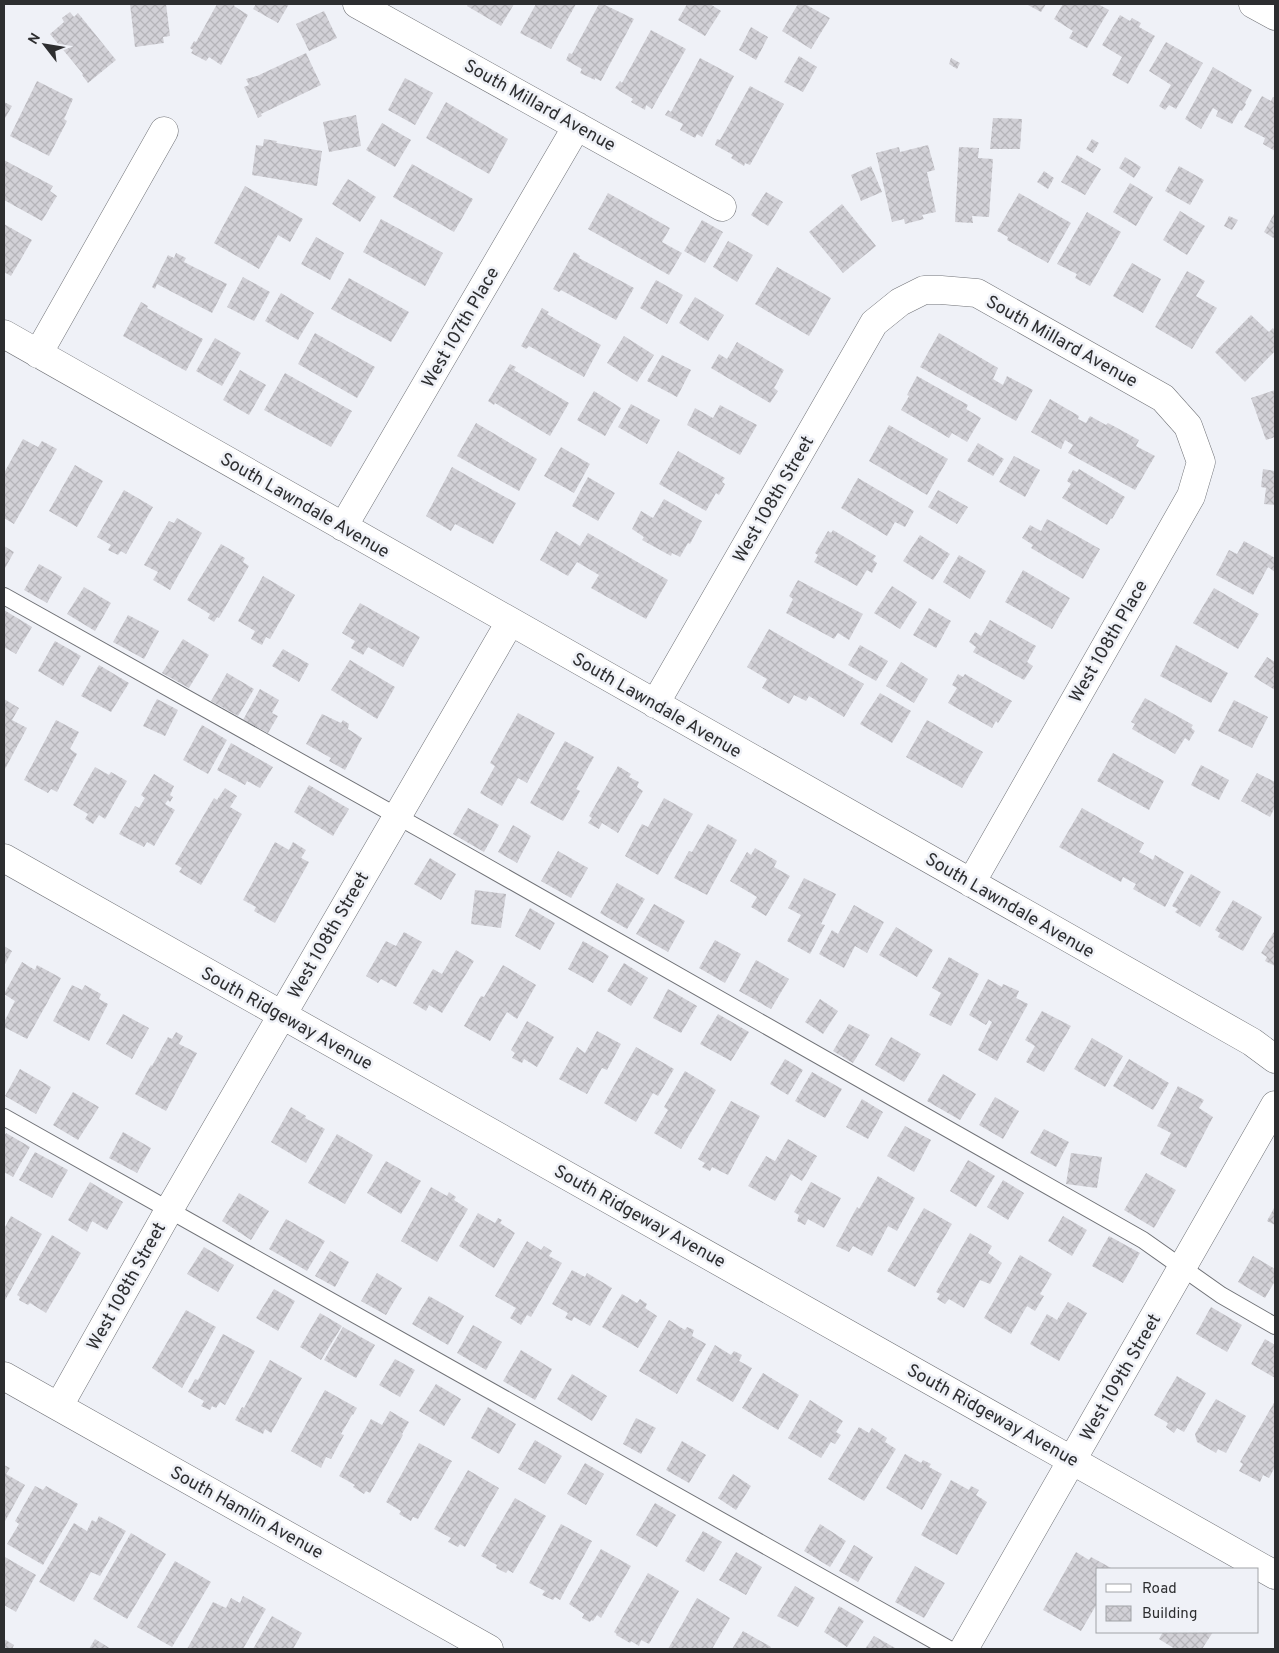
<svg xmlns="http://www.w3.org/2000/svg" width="1279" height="1653" viewBox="0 0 1279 1653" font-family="Overpass,sans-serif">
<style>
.building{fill:url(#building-cross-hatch)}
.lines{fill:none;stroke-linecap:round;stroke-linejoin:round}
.lane-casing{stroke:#707277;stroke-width:18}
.street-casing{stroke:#707277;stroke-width:29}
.lane{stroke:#fff;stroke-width:16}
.street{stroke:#fff;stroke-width:28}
.labels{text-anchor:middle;stroke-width:5;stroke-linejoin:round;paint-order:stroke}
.street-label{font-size:18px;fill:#2d2e30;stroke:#eff1f7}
</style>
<defs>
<pattern id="building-cross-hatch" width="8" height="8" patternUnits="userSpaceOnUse" patternTransform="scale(1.25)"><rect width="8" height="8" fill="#d2d1d7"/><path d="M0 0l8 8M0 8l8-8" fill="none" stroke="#b5b4b9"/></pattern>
</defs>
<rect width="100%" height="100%" fill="#eff1f7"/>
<path class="building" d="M130,4H166L170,36L163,37L164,43L135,47Z
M217,4H235L234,6L248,15L221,65L209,57L206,61L191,53L193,50L190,48L194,41L196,42Z
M256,4H289L278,23L253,9Z
M468,4H514L501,26L467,6Z
M536,4H576L551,49L520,33Z
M599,4H603L634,19L601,81L595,78V80L580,73L582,69L566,60L569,53L572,54Z
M687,4H710L721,11L705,36L678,20Z
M798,4H805L830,18L811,49L782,31Z
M1026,4H1046L1041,12Z
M1063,4H1098L1109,10L1087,48L1069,38L1073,31L1054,19Z
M324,11L337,38L309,51L296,24Z
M70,12L74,17L78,13L116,60L88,83L82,75L83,74L50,34L64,22L62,18Z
M1120,15L1130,21L1132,18L1141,23L1139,27L1155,36L1128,84L1112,75L1122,57L1102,45Z
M751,27L768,37L756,60L739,50Z
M651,30L686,49L652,109L646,105L645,110L631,102L633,99L615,88L620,81L622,83Z
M1166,42L1203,63L1176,109L1169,105L1165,110L1159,106L1171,85L1149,71Z
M306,53L321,85L261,114L262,116L258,118L244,87L249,85L246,79L257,76Z
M799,56L817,67L803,92L784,82Z
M700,58L734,76L702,137L697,134L695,138L680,130L683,124L665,115L668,110L671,112Z
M951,58L960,63L957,69L949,64Z
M1213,67L1252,90L1245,103L1246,104L1242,111L1240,110L1232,124L1216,116L1218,111L1213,108L1201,129L1185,119Z
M405,78L433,93L415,125L388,110Z
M37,81L73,99L64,119L67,121L49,156L10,136Z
M750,86L784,104L750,165L745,163L744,166L731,158L733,155L715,145L717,139L720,140Z
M1262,96L1271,101L1273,97L1275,98V151L1263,144L1265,138L1244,127Z
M4,102L12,106L4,120Z
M446,102L508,139L489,174L426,138Z
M356,115L361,146L329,152L323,122Z
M993,118L1022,119L1020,149H990Z
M382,123L411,140L395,167L366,150Z
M264,139L277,141L276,143L322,151L317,186L252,175L256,145L263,146Z
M1092,139L1099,143L1093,153L1086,149Z
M928,145L935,170L927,172L936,212L922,215L924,219L905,224L904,219L892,222L876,153L899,147L900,152Z
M959,147L979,148L978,158L993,159L989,217L972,216L973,223L955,222Z
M1077,155L1101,169L1085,195L1061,182Z
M1125,157L1141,167L1134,178L1119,168Z
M4,160L53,186L50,191L57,196L42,221L4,200Z
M412,164L473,199L454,232L393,197Z
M871,166L882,192L861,201L851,175Z
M1179,166L1204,180L1190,205L1165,191Z
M1044,171L1054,178L1048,189L1037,182Z
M348,179L376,197L360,222L332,204Z
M1130,183L1153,197L1136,226L1113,212Z
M245,186L303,219L290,242L278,235L259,269L214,243Z
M766,192L783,202L768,226L751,215Z
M608,193L670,228L662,242L682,253L669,275L588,229Z
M1019,193L1071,223L1048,263L1007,240L1008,237L997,231Z
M842,204L876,246L843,273L809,232Z
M1180,211L1205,226L1187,255L1163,240Z
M1087,212L1121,232L1090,286L1075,278L1077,274L1057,264Z
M1275,212V239L1264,232Z
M1229,216L1238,220L1232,230L1224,226Z
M381,219L443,253L425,286L363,252Z
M702,220L723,232L705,263L684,251Z
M4,224L32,240L11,276L4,272Z
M316,237L344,253L330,280L301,264Z
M728,241L753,255L737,282L713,267Z
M574,252L580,256L579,258L634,288L616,320L561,290L559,292L553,289Z
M176,253L186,258L184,262L227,284L212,313L157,284L155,289L152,287L168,255L174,258Z
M1132,263L1161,279L1143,313L1113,296Z
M777,267L831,298L809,336L755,304Z
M1187,271L1205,281L1196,296L1217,308L1192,349L1155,327Z
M243,277L270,292L254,321L227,307Z
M349,278L409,312L391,342L331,309Z
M656,280L683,295L667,324L640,308Z
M281,293L314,313L298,340L265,321Z
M695,297L724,315L708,341L679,323Z
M141,302L148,306L147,308L203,339L186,371L123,336Z
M542,308L549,312L547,314L601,345L584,377L529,346L526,349L521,346Z
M1251,315L1269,332L1273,328L1275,331V351L1245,382L1215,352Z
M315,333L375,367L357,398L298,364Z
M939,333L998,368L993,379L1003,385L1007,376L1033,390L1016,421L920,367Z
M624,336L654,355L637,382L607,363Z
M215,338L241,353L222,386L196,371Z
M737,342L784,370L774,388L778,391L770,403L711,368L719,354L727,359Z
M662,355L691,370L677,397L647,381Z
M510,364L516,367L514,370L569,403L550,436L495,403L494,405L488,401Z
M240,370L266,385L249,415L223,400Z
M285,373L352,411L331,447L264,410Z
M917,376L968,405L966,409L981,418L967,442L952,433L949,438L901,410L909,396L907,395Z
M1275,390V437L1266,440L1251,398Z
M594,391L621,408L605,436L577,420Z
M1050,399L1079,416L1078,419L1086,423L1090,416L1106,425L1108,423L1139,440L1136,446L1155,456L1135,490L1068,453L1073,445L1065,440L1061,449L1031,432Z
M631,404L660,420L647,444L618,427Z
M720,405L757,425L740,455L687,425L695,408L713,418Z
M476,423L537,459L519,491L457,456Z
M889,425L948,459L927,495L869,461Z
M23,439L38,447L42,441L57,449L14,524L4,518V473Z
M978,443L1004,459L993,476L967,461Z
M561,447L590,464L574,493L544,476Z
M678,451L725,478L722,482L725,484L719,495L716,493L706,511L659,484Z
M1014,456L1040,470L1025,497L999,482Z
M75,465L103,481L77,527L49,511Z
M452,467L516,503L493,544L455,524L451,531L426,516Z
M1079,469L1125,497L1112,519L1111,518L1107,525L1062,498L1071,484L1067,481L1073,470L1077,472Z
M1263,469L1275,471V505L1264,504L1266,488L1261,487Z
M588,477L615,493L598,521L572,506Z
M858,478L914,511L905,527L895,522L887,536L841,508Z
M124,490L153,507L126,554L121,551L118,555L108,550L111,545L97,537Z
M938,490L968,507L957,524L928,507Z
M664,499L702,521L690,544L688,543L680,557L672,553L671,556L642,540L644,537L632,529L641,511L653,518Z
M177,518L202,533L170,590L153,580L158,572L144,565L169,521L174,523Z
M1047,519L1100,549L1083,579L1031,548L1033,545L1022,538L1030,525L1041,531Z
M833,530L876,556L873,560L877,563L872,573L867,570L857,586L814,562L818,555L815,553L828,531L831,533Z
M556,531L580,546L588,533L668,580L646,619L591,588L599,575L577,562L568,576L540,560Z
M920,535L950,554L933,580L903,561Z
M1244,541L1275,558V572L1268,567L1253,595L1216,575L1229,550L1237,554Z
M221,544L245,558L243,562L249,566L219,618L217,617L214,622L208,618L210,614L187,600Z
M4,546L14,552L4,570Z
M959,555L986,571L970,599L943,582Z
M39,564L62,577L47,603L24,590Z
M1023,570L1070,598L1052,629L1005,602Z
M263,576L295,595L270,639L266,637L262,645L251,639L255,631L238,621Z
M798,580L863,614L849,640L838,633L834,639L786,613L793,599L789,596Z
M892,586L917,602L900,629L874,613Z
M84,587L111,603L95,631L67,614Z
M1214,588L1259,614L1238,649L1193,623Z
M360,603L420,637L403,667L368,647L363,655L351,648L355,641L342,633Z
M929,608L951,621L936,648L913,635Z
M4,610L32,627L16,654L4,647Z
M128,615L159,631L144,659L113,642Z
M990,620L1036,646L1027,662L1033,666L1024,680L973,652L976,647L969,642L975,632L981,636Z
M769,629L864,684L844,717L809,696L806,701L794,695L789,704L762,688L767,679L747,667Z
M183,639L209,655L189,688L162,673Z
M55,641L81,656L63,686L38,671Z
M860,645L888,661L876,681L848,665Z
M1176,645L1228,673L1211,703L1160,676Z
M283,649L309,664L299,682L272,666Z
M1267,657L1275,662V690L1254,677Z
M350,660L395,687L377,719L331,690Z
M901,662L928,679L914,703L886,686Z
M99,665L129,683L111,712L81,696Z
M227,673L254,689L238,716L211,701Z
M958,674L963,677L965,674L1012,701L998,723L996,721L992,728L948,703L957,688L952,685Z
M260,689L279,700L272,713L278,716L268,733L243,720Z
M880,693L911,711L892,743L860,724Z
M1145,698L1193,725L1191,728L1195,731L1189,741L1185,738L1175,754L1132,729L1135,724L1131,722Z
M4,699L19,708L12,720L27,728L5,769L4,768Z
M157,699L178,710L165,736L143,726Z
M1234,700L1268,717L1252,748L1218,731Z
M518,713L555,733L527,783L518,778L502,806L480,793L495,766L490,763Z
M322,714L341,723L343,720L349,724L348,729L362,738L345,770L329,761L331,758L306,744Z
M56,720L79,732L70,749L77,754L57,792L51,789L48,793L24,780Z
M927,720L983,752L962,788L906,757Z
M202,725L227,740L208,774L183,760Z
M565,741L594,757L576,789L580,791L563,821L530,803Z
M231,743L273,767L260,788L247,781L245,785L217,770Z
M1113,753L1164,781L1149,810L1097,781Z
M1201,765L1229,780L1219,800L1191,785Z
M618,766L631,774L629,777L639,782L637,787L643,791L618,833L602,823L599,829L588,823L592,818L589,816Z
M95,767L109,775L111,772L127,781L105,819L99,815L93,824L85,819L88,814L73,805Z
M1257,773L1275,782V807L1270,817L1241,801Z
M154,774L174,786L170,795L173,797L170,802L168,800L165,804L175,810L154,846L147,842L144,847L119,834L135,806L139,808L145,798L141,795Z
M309,785L349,809L333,836L294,812Z
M225,788L237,796L230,807L242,814L201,885L179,872L182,868L175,864L214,798L217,800Z
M664,798L693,814L658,875L625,856L642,824L648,827Z
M468,808L499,825L484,852L453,834Z
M1082,808L1144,843L1139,852L1153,860L1155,855L1184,872L1165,907L1133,889L1136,884L1123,877L1121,882L1059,847Z
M708,824L737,840L707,895L674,878L689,851L692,852Z
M513,825L531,836L517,863L498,852Z
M275,842L289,850L293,842L306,850L301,858L309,862L275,923L254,911L256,907L243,900Z
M755,848L777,861L774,867L790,876L766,916L751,907L757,897L730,881L747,852L751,855Z
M558,851L588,868L571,898L541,881Z
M430,858L456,874L441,900L414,884Z
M1191,874L1221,892L1200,927L1175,912L1178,909L1172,906Z
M804,878L836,894L821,924L825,925L810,954L787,941L801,915L788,908Z
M617,883L645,899L627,929L600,913Z
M475,890L506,894L501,928L471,924Z
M1233,900L1262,917L1243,951L1218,937L1220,933L1215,930Z
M654,904L685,921L668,952L636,934Z
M854,905L884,922L867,953L855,946L844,968L819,954L832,930L838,934Z
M530,908L555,923L540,950L515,936Z
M896,927L933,950L917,977L879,955Z
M1275,930V966L1265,961L1267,957L1261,953Z
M404,932L422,942L396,987L381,979L378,983L366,976L386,941L396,946Z
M715,940L741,954L725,983L699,968Z
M583,941L609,956L593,983L568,969Z
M4,946L12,951L4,966Z
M456,950L474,961L442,1013L429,1005L426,1011L413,1003L433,969L442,974Z
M949,957L979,974L951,1026L929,1015L941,993L932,988Z
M756,960L789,979L771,1009L739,991Z
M22,962L35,970L37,965L61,978L27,1039L4,1027V1022L15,1001L4,994Z
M624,963L648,978L631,1006L607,991Z
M503,965L536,985L517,1019L507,1012L490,1041L464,1026L481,996L484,997Z
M988,979L1002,987L1003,984L1019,991L1016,998L1028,1004L997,1061L978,1050L992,1022L989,1020L986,1025L969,1015Z
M72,985L82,990L85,985L101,994L99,999L108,1004L89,1041L53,1021Z
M668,989L697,1006L681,1033L653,1018Z
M820,999L838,1011L823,1034L805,1022Z
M1042,1011L1071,1026L1044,1072L1026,1062L1035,1046L1025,1040Z
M123,1014L149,1028L132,1059L106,1044Z
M718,1014L749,1032L731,1061L700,1044Z
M527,1021L554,1037L537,1067L524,1059L522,1063L512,1058L515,1053L511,1050Z
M849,1024L870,1035L853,1063L833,1051Z
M597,1031L621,1044L607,1070L602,1068L587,1094L559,1079L577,1047L585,1053Z
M176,1032L183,1036L179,1044L197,1053L166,1111L135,1094L151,1065L152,1066L168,1037L172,1039Z
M891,1037L921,1054L904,1082L875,1065Z
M1092,1038L1123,1056L1105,1087L1074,1069Z
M636,1047L674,1069L658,1096L653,1093L636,1122L604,1103Z
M785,1059L803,1070L788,1095L770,1084Z
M1129,1059L1169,1083L1153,1110L1113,1086Z
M20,1069L51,1087L36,1114L5,1096Z
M685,1071L716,1090L681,1149L654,1133L668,1110L664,1107Z
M812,1072L842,1089L825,1118L795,1101Z
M943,1074L976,1094L960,1120L927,1101Z
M1178,1086L1204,1100L1199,1108L1213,1117L1186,1168L1160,1154L1171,1133L1157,1126Z
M73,1092L99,1107L78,1140L53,1125Z
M995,1097L1019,1111L1003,1139L979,1125Z
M862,1099L883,1112L868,1139L846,1127Z
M731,1101L760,1116L728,1175L712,1167L710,1171L702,1167L705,1163L698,1159Z
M291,1107L306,1116L305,1118L325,1129L306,1163L271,1142Z
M905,1126L931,1140L914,1172L887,1156Z
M1044,1129L1069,1142L1056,1167L1030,1153Z
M123,1132L151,1148L137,1173L109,1158Z
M6,1133L30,1147L13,1177L4,1172V1136Z
M337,1134L373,1155L345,1204L308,1183Z
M788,1139L817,1156L802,1181L791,1174L775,1201L748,1186L766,1156L775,1161Z
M35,1152L68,1170L52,1198L19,1180Z
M1071,1153L1102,1157L1097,1188L1066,1184Z
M968,1160L995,1176L976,1207L950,1191Z
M386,1161L421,1181L401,1214L367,1193Z
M1146,1173L1176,1190L1154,1228L1124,1210Z
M878,1176L915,1198L897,1231L888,1226L872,1256L853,1246L849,1252L836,1246L857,1207L859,1209Z
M1003,1180L1024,1193L1008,1220L987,1207Z
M90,1182L123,1202L107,1230L92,1221L87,1232L68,1220Z
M811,1182L841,1198L824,1228L808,1219L805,1225L797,1221L799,1215L794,1212Z
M431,1187L447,1196L449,1192L456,1197L454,1200L468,1209L437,1262L401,1241Z
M239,1193L269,1211L251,1240L222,1221Z
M1275,1206V1225L1267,1221Z
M924,1208L952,1224L915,1287L887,1271Z
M478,1213L495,1223L498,1218L502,1220L500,1223L515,1233L494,1268L459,1246Z
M11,1216L42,1234L4,1302V1229Z
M1063,1216L1087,1230L1072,1256L1048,1241Z
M286,1219L325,1241L307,1271L269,1249Z
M970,1233L992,1246L988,1253L1002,1263L990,1284L980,1280L964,1308L949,1299L945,1304L937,1299L940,1294L936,1292Z
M52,1235L81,1253L46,1313L30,1303L28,1305L19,1300L20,1297L17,1295Z
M1109,1236L1140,1253L1123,1283L1092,1266Z
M527,1241L541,1250L544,1246L552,1251L549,1256L562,1263L531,1317L527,1315L521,1325L510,1318L516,1308L495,1296Z
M204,1247L234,1265L218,1292L187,1274Z
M330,1251L349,1262L335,1287L315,1276Z
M1020,1255L1052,1274L1040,1294L1044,1296L1035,1311L1027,1306L1011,1334L984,1318Z
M1253,1256L1275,1269V1281L1265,1298L1238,1282Z
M572,1270L585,1277L587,1273L612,1288L590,1326L574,1317L572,1321L565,1318L568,1313L552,1304Z
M377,1273L402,1288L386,1315L361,1301Z
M274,1289L295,1301L278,1331L256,1318Z
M622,1294L637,1303L640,1299L647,1304L645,1308L657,1316L638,1348L602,1327Z
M429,1296L464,1316L448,1345L412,1324Z
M1068,1302L1087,1313L1059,1361L1030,1344L1047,1314L1057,1320Z
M1211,1307L1242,1325L1227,1352L1196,1334Z
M186,1310L216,1327L182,1388L152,1368Z
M320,1313L342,1326L321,1360L300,1347Z
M669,1320L685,1330L687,1327L694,1330L692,1336L706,1344L677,1394L639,1371Z
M473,1325L502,1342L486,1370L457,1353Z
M343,1327L375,1345L356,1378L324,1360Z
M223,1334L255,1351L225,1405L220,1402L216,1408L212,1406L210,1410L201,1406L204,1401L188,1392L195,1379L198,1380Z
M1265,1339L1275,1345V1378L1251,1364Z
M715,1345L731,1355L734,1351L742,1355L739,1361L752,1368L733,1402L696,1380Z
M521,1350L552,1369L535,1400L503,1381Z
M395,1359L415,1370L400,1397L379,1385Z
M270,1360L302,1378L271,1433L265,1429L263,1434L235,1420L242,1407L244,1408Z
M763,1373L799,1395L778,1430L742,1408Z
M572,1374L607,1396L592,1421L557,1399Z
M1177,1376L1206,1393L1184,1432L1177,1428L1174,1433L1166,1427L1168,1423L1154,1415Z
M436,1384L461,1399L444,1426L419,1411Z
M325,1390L357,1408L353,1415H352L341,1434L344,1435L331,1459L326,1457L321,1468L291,1451Z
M1216,1399L1246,1416L1226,1453L1218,1449L1216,1453L1197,1442L1195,1434Z
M810,1400L843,1421L836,1432L841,1435L835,1444L831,1442L821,1458L788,1438Z
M1275,1401V1467L1269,1478L1263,1475L1260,1482L1239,1471L1243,1464L1240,1462Z
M488,1407L516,1424L499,1454L471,1438Z
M390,1411L409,1422L402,1434L403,1435L370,1493L366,1491L364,1494L353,1487L355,1485L339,1476L371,1419L382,1425Z
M636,1418L656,1428L641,1454L623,1444Z
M859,1427L869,1433L872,1428L887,1438L885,1442L896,1449L864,1501L828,1479Z
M535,1440L562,1456L545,1484L518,1469Z
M682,1441L706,1455L689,1483L666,1470Z
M419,1443L452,1461L418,1519L413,1517L411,1521L399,1514L401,1511L386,1502Z
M905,1454L921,1463L923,1460L931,1464L929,1467L942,1474L922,1510L886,1488Z
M585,1463L604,1474L586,1505L567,1494Z
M4,1465L10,1468L6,1474L25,1485L4,1523Z
M468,1470L499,1488L465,1547L460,1544L458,1547L448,1542L451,1538L434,1529Z
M733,1474L751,1486L736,1510L718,1498Z
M951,1480L969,1490L971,1486L979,1490L976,1495L987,1502L957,1555L921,1535Z
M35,1486L43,1490L46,1486L78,1504L43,1565L7,1544L19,1524L15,1521Z
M515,1498L546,1516L513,1573L508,1570L506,1573L496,1568L497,1565L481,1556Z
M655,1503L676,1515L657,1547L636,1535Z
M99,1516L126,1531L100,1576L91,1572L74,1602L39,1582L74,1523L87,1531L92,1520L96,1522Z
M561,1524L592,1541L560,1600L555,1597L553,1600L542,1595L545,1591L529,1583Z
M820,1524L846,1541L830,1567L804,1551Z
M703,1531L722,1542L704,1572L685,1561Z
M131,1533L166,1554L127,1619L93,1599Z
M854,1545L873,1557L858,1582L839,1571Z
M601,1549L631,1566L601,1618L597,1615L593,1621L591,1620L590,1622L582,1618L584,1614L569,1604Z
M736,1552L762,1567L746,1595L719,1580Z
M1076,1552L1089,1560L1091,1557L1113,1569H1098V1602L1081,1631L1043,1610Z
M5,1557L36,1575L16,1612L4,1605V1559Z
M175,1561L211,1582L172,1647L137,1627Z
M915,1566L945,1583L924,1618L895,1602Z
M648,1573L679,1591L649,1644L641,1640L639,1646L631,1641L630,1643L616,1635L617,1634L614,1632Z
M795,1586L815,1598L798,1627L777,1616Z
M243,1596L266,1609L243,1649H187L213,1602L226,1608L231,1598L240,1603Z
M697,1598L730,1618L712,1649H668Z
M839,1606L864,1621L847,1647L824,1632Z
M272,1616L302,1633L293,1649H253Z
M743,1631L771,1647L770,1649H732Z
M1163,1632H1213L1202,1649H1175L1159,1639Z
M874,1636L897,1649H865Z
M4,1639L14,1645L12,1649H4Z
M95,1639L111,1649H89Z"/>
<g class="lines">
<g class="lane-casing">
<path id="lane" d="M4,596L429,834L1143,1240L1221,1295L1275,1326
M4,1117L949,1649"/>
</g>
<g class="street-casing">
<path id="street" d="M357,4L722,207
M1253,4L1275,16
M4,334L1252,1042L1275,1059
M38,354L164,131
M343,527L577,126
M655,704L874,323L900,302L924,290H941L977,293L1163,398L1188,426L1201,462L1191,496L971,883
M4,858L1275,1575
M4,1376L489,1649
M59,1406L169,1210L510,622
M964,1649L1275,1105"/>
</g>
<use href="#lane" class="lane"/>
<use href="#street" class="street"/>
</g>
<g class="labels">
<g class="street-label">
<text transform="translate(540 105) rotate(29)" y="6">South Millard Avenue</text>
<text transform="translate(460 327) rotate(-60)" y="6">West 107th Place</text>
<text transform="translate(1062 341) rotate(29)" y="6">South Millard Avenue</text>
<text transform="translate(773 499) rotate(-60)" y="6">West 108th Street</text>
<text transform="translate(305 505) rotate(30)" y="6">South Lawndale Avenue</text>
<text transform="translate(1108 641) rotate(-60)" y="6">West 108th Place</text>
<text transform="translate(657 705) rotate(30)" y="6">South Lawndale Avenue</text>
<text transform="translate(1010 905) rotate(30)" y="6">South Lawndale Avenue</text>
<text transform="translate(328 935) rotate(-60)" y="6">West 108th Street</text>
<text transform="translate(287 1018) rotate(29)" y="6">South Ridgeway Avenue</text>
<text transform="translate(640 1216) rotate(29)" y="6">South Ridgeway Avenue</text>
<text transform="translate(126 1286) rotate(-61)" y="6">West 108th Street</text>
<text transform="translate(1120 1377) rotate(-60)" y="6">West 109th Street</text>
<text transform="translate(993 1415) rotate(29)" y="6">South Ridgeway Avenue</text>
<text transform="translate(247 1512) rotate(29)" y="6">South Hamlin Avenue</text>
</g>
</g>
<rect width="1279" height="1653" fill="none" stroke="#2d2e30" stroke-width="10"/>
<rect x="1096" y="1568" width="162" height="65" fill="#eff1f7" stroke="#a1a3a7"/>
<rect x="1106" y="1584" width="25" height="8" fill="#ffffff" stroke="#a1a3a7"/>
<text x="1142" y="1593" font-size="15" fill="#2d2e30">Road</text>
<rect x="1106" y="1606" width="25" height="15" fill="url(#building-cross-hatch)" stroke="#a1a3a7"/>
<text x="1142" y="1618" font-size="15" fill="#2d2e30">Building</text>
<g transform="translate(45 45) rotate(301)" stroke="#eff1f7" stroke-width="4" paint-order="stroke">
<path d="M0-4L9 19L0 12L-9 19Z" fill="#2d2e30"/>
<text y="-8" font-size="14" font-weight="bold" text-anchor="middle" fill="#2d2e30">N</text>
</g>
</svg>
